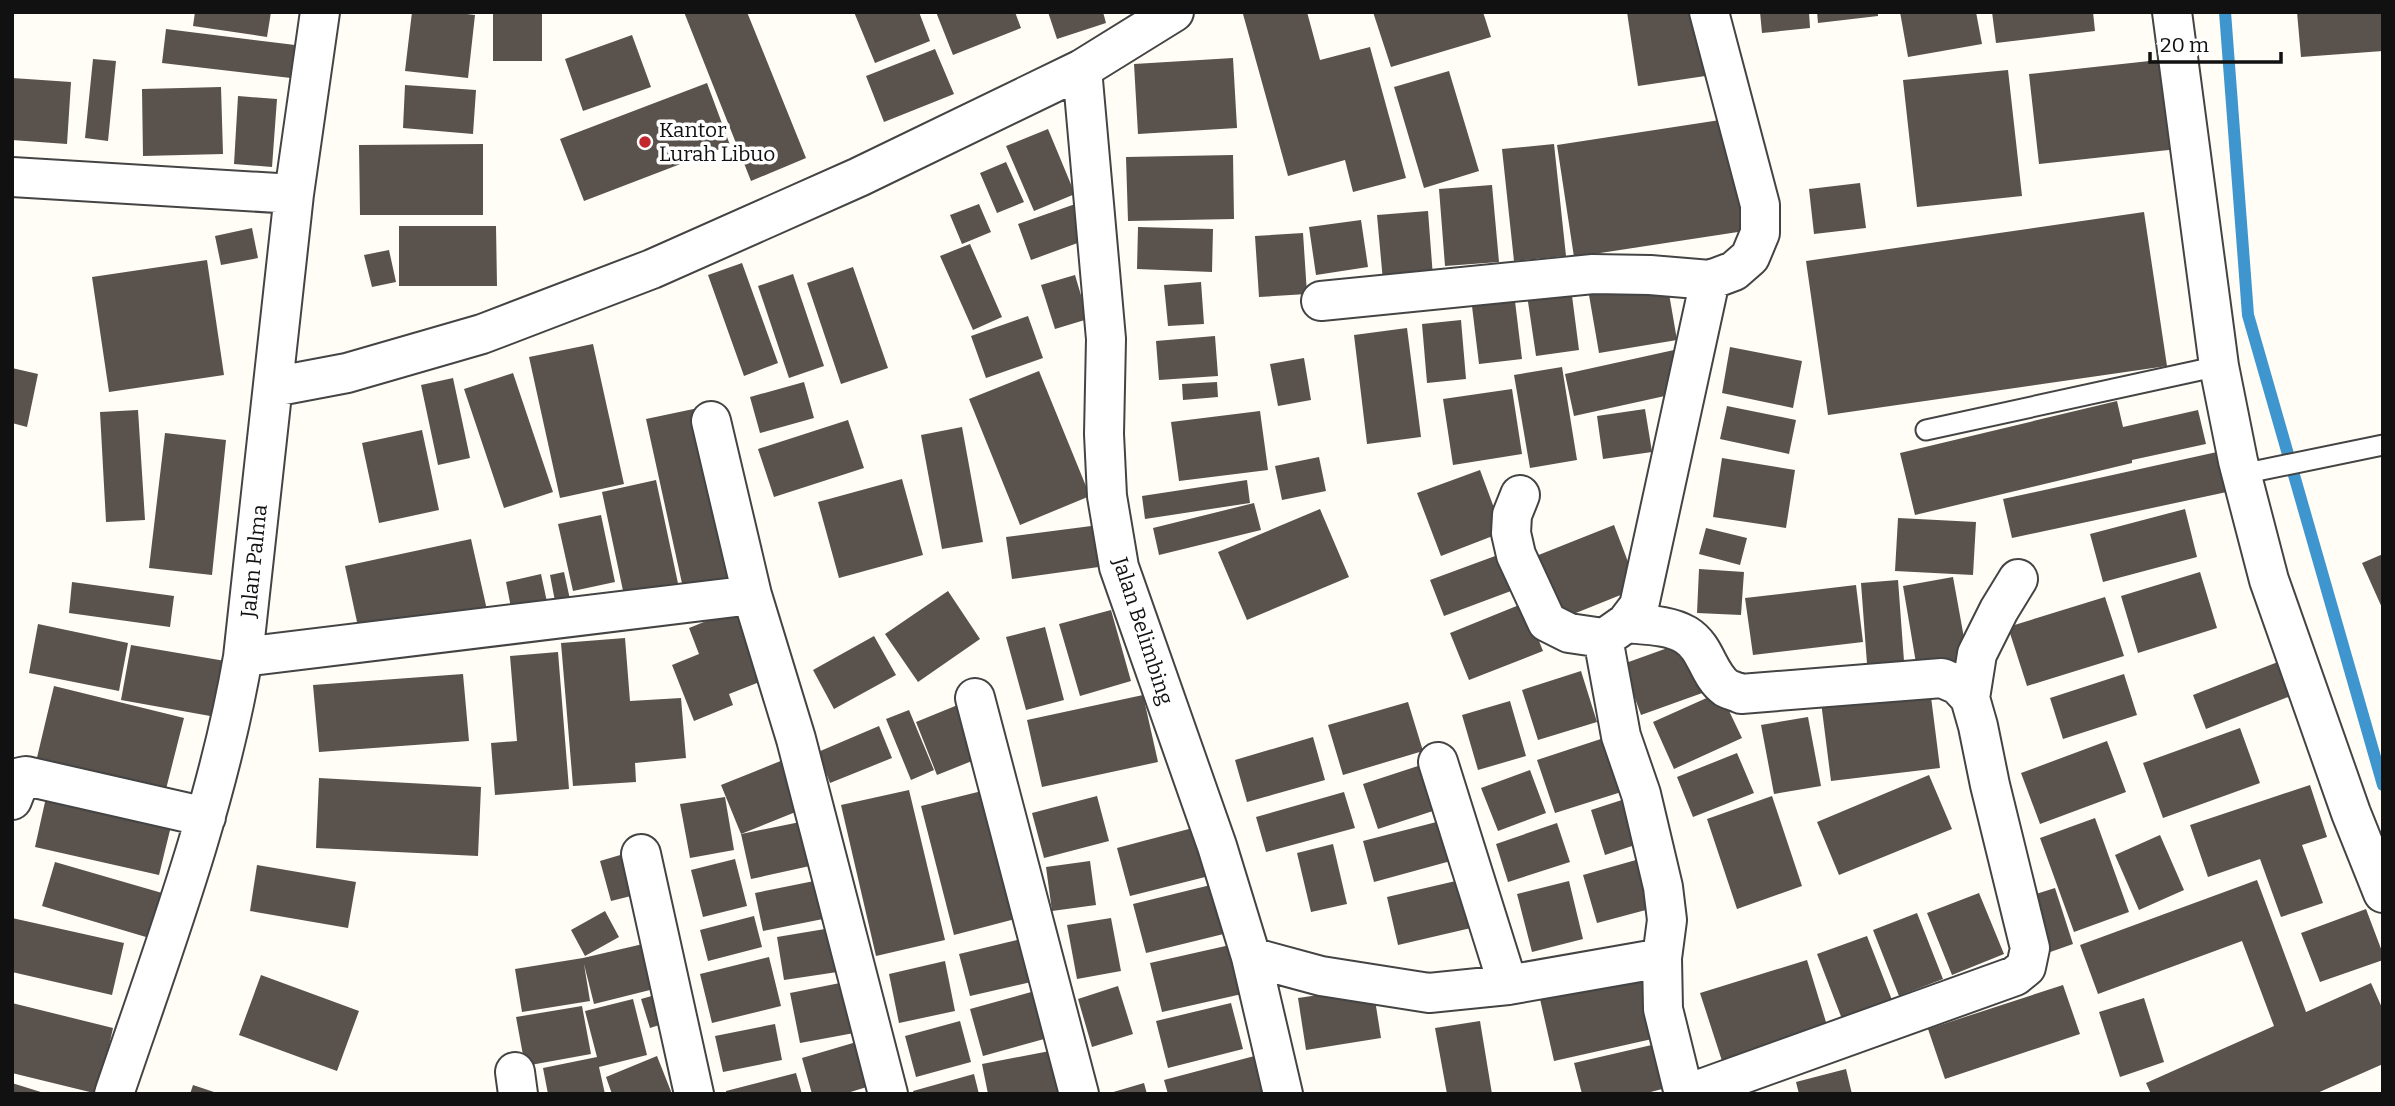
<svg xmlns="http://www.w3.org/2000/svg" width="2395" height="1106" viewBox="0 0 2395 1106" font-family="Bitter,serif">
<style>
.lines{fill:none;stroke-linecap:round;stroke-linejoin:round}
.stream{stroke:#3f96cf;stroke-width:12}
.building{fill:#5a524d}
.lane-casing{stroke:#444;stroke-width:23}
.street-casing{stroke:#444;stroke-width:42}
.lane{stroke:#fff;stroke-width:19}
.street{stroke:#fff;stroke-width:38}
.poi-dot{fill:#c4262e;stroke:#fff;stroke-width:2.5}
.labels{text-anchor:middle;stroke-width:7;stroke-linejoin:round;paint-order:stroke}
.poi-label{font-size:21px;fill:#111;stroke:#fff;text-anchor:start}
.street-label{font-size:21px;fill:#111;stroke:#fff}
</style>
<rect width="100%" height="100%" fill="#fffdf5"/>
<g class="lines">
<path class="stream" d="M2225,12L2248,315L2383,785"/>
</g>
<path class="building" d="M195,12H271L267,37L193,26Z
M412,12H451L475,15L468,78L405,71Z
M493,12H542V61H493Z
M684,12H747L806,158L751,181Z
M854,12H919L930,41L875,63Z
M936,12H1015L1021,28L953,55Z
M1048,12H1103L1106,23L1057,39Z
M1251,12H1307L1320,60L1370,47L1406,178L1353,192L1345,160L1288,176L1243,14Z
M1373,12H1483L1491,37L1391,67Z
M1627,12H1702L1712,75L1638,86Z
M1760,12H1809L1810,28L1762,33Z
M1817,12H1878V16L1818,23Z
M1900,12H1976L1982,44L1908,57Z
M1992,12H2093L2095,31L1996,43Z
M2297,12H2383V51L2301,57Z
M166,29L295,45L291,78L162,63Z
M632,35L651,87L583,111L565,59Z
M935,49L954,94L884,122L866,76Z
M1233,58L1237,128L1138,134L1134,64Z
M93,59L116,61L108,141L85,138Z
M2168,59L2178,149L2039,164L2029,74Z
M2008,70L2022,196L1917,207L1903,80Z
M1449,71L1479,171L1424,188L1394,87Z
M12,78L71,82L67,144L12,140Z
M707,83L730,145L584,201L560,139Z
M405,85L476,90L473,134L403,128Z
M221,87L223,154L143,156L142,89Z
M238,96L277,99L272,167L234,164Z
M1733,118L1751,230L1574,257L1557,145Z
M1048,129L1075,194L1034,211L1006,146Z
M483,144V215H360L359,145Z
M1554,144L1566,256L1514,261L1502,149Z
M1233,155L1234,219L1128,221L1126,157Z
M1006,162L1024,202L997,213L980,173Z
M1860,183L1866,228L1814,234L1809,189Z
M1492,185L1499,262L1445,266L1439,189Z
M1081,202L1094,237L1031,260L1018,224Z
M979,204L991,232L962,244L950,215Z
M1428,211L1433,277L1383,281L1377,215Z
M2144,212L2167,366L1828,415L1806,261Z
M1361,220L1368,267L1316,275L1309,227Z
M399,226H496L497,286H399Z
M1138,227L1213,229L1212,272L1137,269Z
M252,228L258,258L221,265L215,236Z
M1303,233L1307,294L1259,297L1255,236Z
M970,244L1002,317L973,330L940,256Z
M389,250L396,282L372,287L364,255Z
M207,260L224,375L109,392L92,277Z
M742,263L778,363L744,376L708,275Z
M853,267L888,368L841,384L807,283Z
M793,274L824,366L789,378L758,286Z
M1075,275L1088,319L1055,329L1041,285Z
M1201,282L1204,324L1168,326L1164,285Z
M1667,282L1677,340L1599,353L1589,295Z
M1571,288L1579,350L1536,356L1527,295Z
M1514,293L1522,359L1479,364L1471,298Z
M1028,316L1043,358L986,378L971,336Z
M1461,320L1466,379L1427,383L1422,324Z
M1407,328L1421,437L1367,444L1354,335Z
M1215,336L1218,376L1159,380L1156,341Z
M593,344L624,484L560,498L529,357Z
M1730,347L1802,361L1793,408L1722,393Z
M1674,350L1683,392L1574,416L1565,374Z
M1304,358L1311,400L1278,406L1270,364Z
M1562,367L1577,460L1530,468L1514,375Z
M12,368L38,374L27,427L12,423Z
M1039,371L1090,496L1020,525L969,399Z
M513,373L553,492L504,508L464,389Z
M453,378L470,458L438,465L421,385Z
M804,382L814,418L760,433L750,397Z
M1217,382L1218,397L1183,400L1182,384Z
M1512,389L1522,454L1453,465L1443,399Z
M2117,401L2123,427L2198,410L2206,444L2132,460V463L1915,515L1900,453Z
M1727,406L1796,420L1789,454L1720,439Z
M703,407L740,576L683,588L646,419Z
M1645,409L1652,452L1603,459L1597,416Z
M138,410L145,520L106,522L100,412Z
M1260,411L1268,470L1179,481L1171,422Z
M848,420L864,468L774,497L758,449Z
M962,427L983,542L942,549L921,435Z
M422,430L439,510L379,523L362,443Z
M165,433L226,440L212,575L149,568Z
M2226,450L2236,490L2012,538L2003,499Z
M1319,457L1326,491L1282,500L1275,466Z
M1722,458L1795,470L1786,528L1713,517Z
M1480,470L1503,532L1441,556L1417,493Z
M902,479L923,555L839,578L818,502Z
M656,480L679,588L625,600L602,492Z
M1247,480L1250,503L1145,519L1142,496Z
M1254,503L1261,530L1159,555L1153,528Z
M1320,509L1349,577L1247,620L1218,552Z
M2185,509L2197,557L2103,582L2090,534Z
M601,515L615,582L573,591L558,524Z
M1898,518L1976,522L1973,575L1895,571Z
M1099,525L1106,566L1012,579L1006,537Z
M1614,525L1638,588L1556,621L1531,558Z
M1706,528L1747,538L1740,565L1699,554Z
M471,539L487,610L360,636L345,566Z
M1506,552L1519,588L1444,616L1430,580Z
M2383,554V610L2362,563Z
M1699,569L1744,572L1741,615L1697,613Z
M564,572L573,613L558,617L550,575Z
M2200,572L2217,628L2138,653L2121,596Z
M541,574L550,616L514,623L506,582Z
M1953,577L1968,660L1917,669L1903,586Z
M1898,580L1904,661L1867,664L1861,583Z
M72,582L174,596L170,627L69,613Z
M1856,585L1863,642L1753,655L1745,598Z
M948,591L980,639L918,682L885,634Z
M2105,597L2124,656L2027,686L2008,627Z
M1524,603L1543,651L1469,680L1450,633Z
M746,605L775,676L729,694L733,705L694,721L672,665L699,654L689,628Z
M1111,610L1131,681L1080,696L1059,624Z
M38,624L128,643L119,691L29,673Z
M1045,627L1064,700L1026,710L1006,637Z
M874,636L896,675L834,709L813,670Z
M625,638L630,701L681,698L686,758L635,763L636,782L573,786L561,643Z
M1687,641L1705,692L1641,715L1623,664Z
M131,645L237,663L227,719L121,700Z
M558,652L569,789L495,795L491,743L517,741L510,656Z
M2283,660L2296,694L2206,729L2193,695Z
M1581,671L1597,722L1538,740L1522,690Z
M463,674L469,741L319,752L313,685Z
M2124,674L2137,715L2063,739L2050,698Z
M54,686L184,718L164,797L35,766Z
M1930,689L1940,768L1831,781L1821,702Z
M1720,692L1742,738L1674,769L1653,722Z
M1143,695L1158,762L1042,787L1027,720Z
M1510,701L1526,756L1478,770L1462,715Z
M965,702L987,755L937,775L916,722Z
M1408,702L1423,751L1343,775L1328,725Z
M909,710L934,770L911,780L886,719Z
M1808,717L1821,786L1774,794L1761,725Z
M879,726L892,758L830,783L818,752Z
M2240,728L2260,783L2163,818L2143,763Z
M1616,734L1634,788L1555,813L1537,760Z
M1313,737L1325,780L1247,802L1235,760Z
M2107,741L2126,792L2040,824L2021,773Z
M1737,753L1754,793L1693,817L1677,777Z
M793,756L813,805L741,834L810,820L819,864L751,879L741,834L721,785Z
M1421,765L1436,810L1378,829L1363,784Z
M1530,770L1546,813L1498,831L1481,788Z
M1929,775L1952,829L1839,875L1817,822Z
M319,778L481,787L478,856L316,848Z
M2310,785L2327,837L2302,845L2323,903L2281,917L2260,859L2208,877L2190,825Z
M909,790L945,940L876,956L841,805Z
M986,790L1019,918L954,935L921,806Z
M1344,792L1355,828L1266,852L1256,817Z
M47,793L172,822L159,875L35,847Z
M1097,796L1109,841L1044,858L1032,813Z
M1772,796L1802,886L1737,909L1707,819Z
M725,797L734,850L690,858L680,804Z
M1628,798L1641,843L1605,855L1591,810Z
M2095,818L2129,912L2074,932L2040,838Z
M1448,819L1458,859L1374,882L1363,841Z
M1557,823L1570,862L1508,882L1496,844Z
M1204,825L1217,874L1130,896L1117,848Z
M2160,835L2184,890L2139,910L2115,855Z
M1333,844L1347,904L1311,912L1297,853Z
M627,853L639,894L611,901L600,861Z
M1643,858L1657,907L1597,923L1583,875Z
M735,859L747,906L703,917L691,870Z
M1090,861L1096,905L1052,911L1046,867Z
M55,862L169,895L156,940L42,906Z
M257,865L356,882L348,928L250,911Z
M824,879L833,917L763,931L755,893Z
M1460,880L1471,928L1398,945L1387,897Z
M2257,880L2306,1012L2371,983L2383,1010V1064L2315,1094H2151L2146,1083L2274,1026L2242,941L2098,994L2080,945Z
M1227,881L1240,930L1146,953L1133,904Z
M1569,881L1583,939L1532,952L1517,894Z
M2055,888L2073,944L2039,956L2020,899Z
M1979,893L2004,954L1952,975L1927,913Z
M2366,909L2383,954V960L2320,982L2301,933Z
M605,911L619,937L585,956L571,930Z
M1917,913L1943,979L1899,996L1873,930Z
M754,916L762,947L708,961L700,930Z
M12,918L124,943L112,995L12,972Z
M1111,918L1121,971L1077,979L1067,925Z
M837,927L844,971L784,980L777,937Z
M1867,936L1892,1000L1842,1019L1817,954Z
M1030,937L1040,980L970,996L959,954Z
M643,944L654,989L594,1004L584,964L590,1001L522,1012L515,969L583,958Z
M1230,945L1242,994L1162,1012L1150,963Z
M769,957L781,1006L712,1023L700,974Z
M1807,960L1829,1032L1723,1064L1700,993Z
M945,961L955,1011L899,1023L889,974Z
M261,975L359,1011L337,1071L239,1035Z
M1647,975L1661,1037L1554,1061L1540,999Z
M855,980L865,1031L800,1043L790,993Z
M2063,985L2080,1034L1945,1079L1928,1029Z
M1118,986L1133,1034L1092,1047L1078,999Z
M1373,987L1381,1038L1306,1050L1298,998Z
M1042,989L1055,1036L983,1056L970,1009Z
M666,992L675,1020L650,1028L641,999Z
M2144,998L2164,1062L2120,1077L2099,1012Z
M633,999L647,1055L599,1067L605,1094H548L543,1068L597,1057L585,1011Z
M12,1003L113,1028L98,1094L12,1073Z
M1231,1003L1243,1049L1168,1068L1156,1021Z
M582,1006L591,1054L525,1066L516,1017Z
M960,1021L971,1062L916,1077L905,1036Z
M1480,1021L1492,1094H1447L1435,1028Z
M775,1024L782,1060L723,1072L715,1036Z
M870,1038L883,1082L844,1094H812L802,1058Z
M1656,1044L1666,1088L1643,1094H1582L1574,1063Z
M1055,1050L1064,1094H988L982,1064Z
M1262,1054L1272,1094H1168L1164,1080Z
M657,1056L672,1094H612L606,1077Z
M1846,1069L1852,1094H1799L1796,1082Z
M796,1073L802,1094H726V1091Z
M974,1074L979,1094H914L913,1091Z
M12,1083L44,1093L43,1094H12Z
M1144,1083L1147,1094H1110V1093Z
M193,1085L217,1093V1094H190Z"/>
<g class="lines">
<g class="lane-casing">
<path id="lane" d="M1926,430L2219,366
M2242,474L2383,445"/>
</g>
<g class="street-casing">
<path id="street" d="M2172,12L2219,366L2238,461L2269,580L2351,813L2383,893
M1082,69L1106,339L1104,434L1107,496L1119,567L1217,846L1251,957L1283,1094
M12,177L294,194
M1321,301L1593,274L1650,275L1710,280L1734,271L1750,257L1760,233V205L1709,12
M273,387L347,373L482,334L652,269L859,177L1082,69L1174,12
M711,421L752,595L796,739L888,1094
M1520,495L1512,515L1511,533L1516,555L1547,622L1569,633L1603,638L1621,736L1641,794L1663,887L1667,920L1662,958L1663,1009L1684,1094
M1626,623C1646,625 1669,625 1686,635C1707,648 1707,674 1726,688C1730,690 1737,692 1741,694L1942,678L1958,685L1970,698L1978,726L1990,785L2030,948L2026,967L2015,976L1687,1094
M1609,635L1626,623L1639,606L1710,280
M243,657L752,595
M975,698L1079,1094
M1970,698L1977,654L1999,610L2018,579
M1438,762L1508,985
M12,800L21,777L26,776L206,817
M641,854L694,1094
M1251,957L1321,976L1429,993L1508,985L1662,958
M515,1072L518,1094
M114,1094C163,950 217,807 243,657L294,194L320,12"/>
</g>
<use href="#lane" class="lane"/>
<use href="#street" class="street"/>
</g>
<circle class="poi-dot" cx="645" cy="142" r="7"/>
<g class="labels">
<g class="poi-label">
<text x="659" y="137">Kantor<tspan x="659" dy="24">Lurah Libuo</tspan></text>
</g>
<g class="street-label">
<text transform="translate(254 561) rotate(-84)" y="7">Jalan Palma</text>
<text transform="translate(1143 631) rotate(72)" y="7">Jalan Belimbing</text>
</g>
</g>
<rect width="2395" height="1106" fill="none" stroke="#111111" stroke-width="28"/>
<path d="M2150 52v10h131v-10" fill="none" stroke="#111111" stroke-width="3.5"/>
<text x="2160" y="52" font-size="21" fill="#111111" stroke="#ffffff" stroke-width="5" paint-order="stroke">20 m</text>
</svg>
